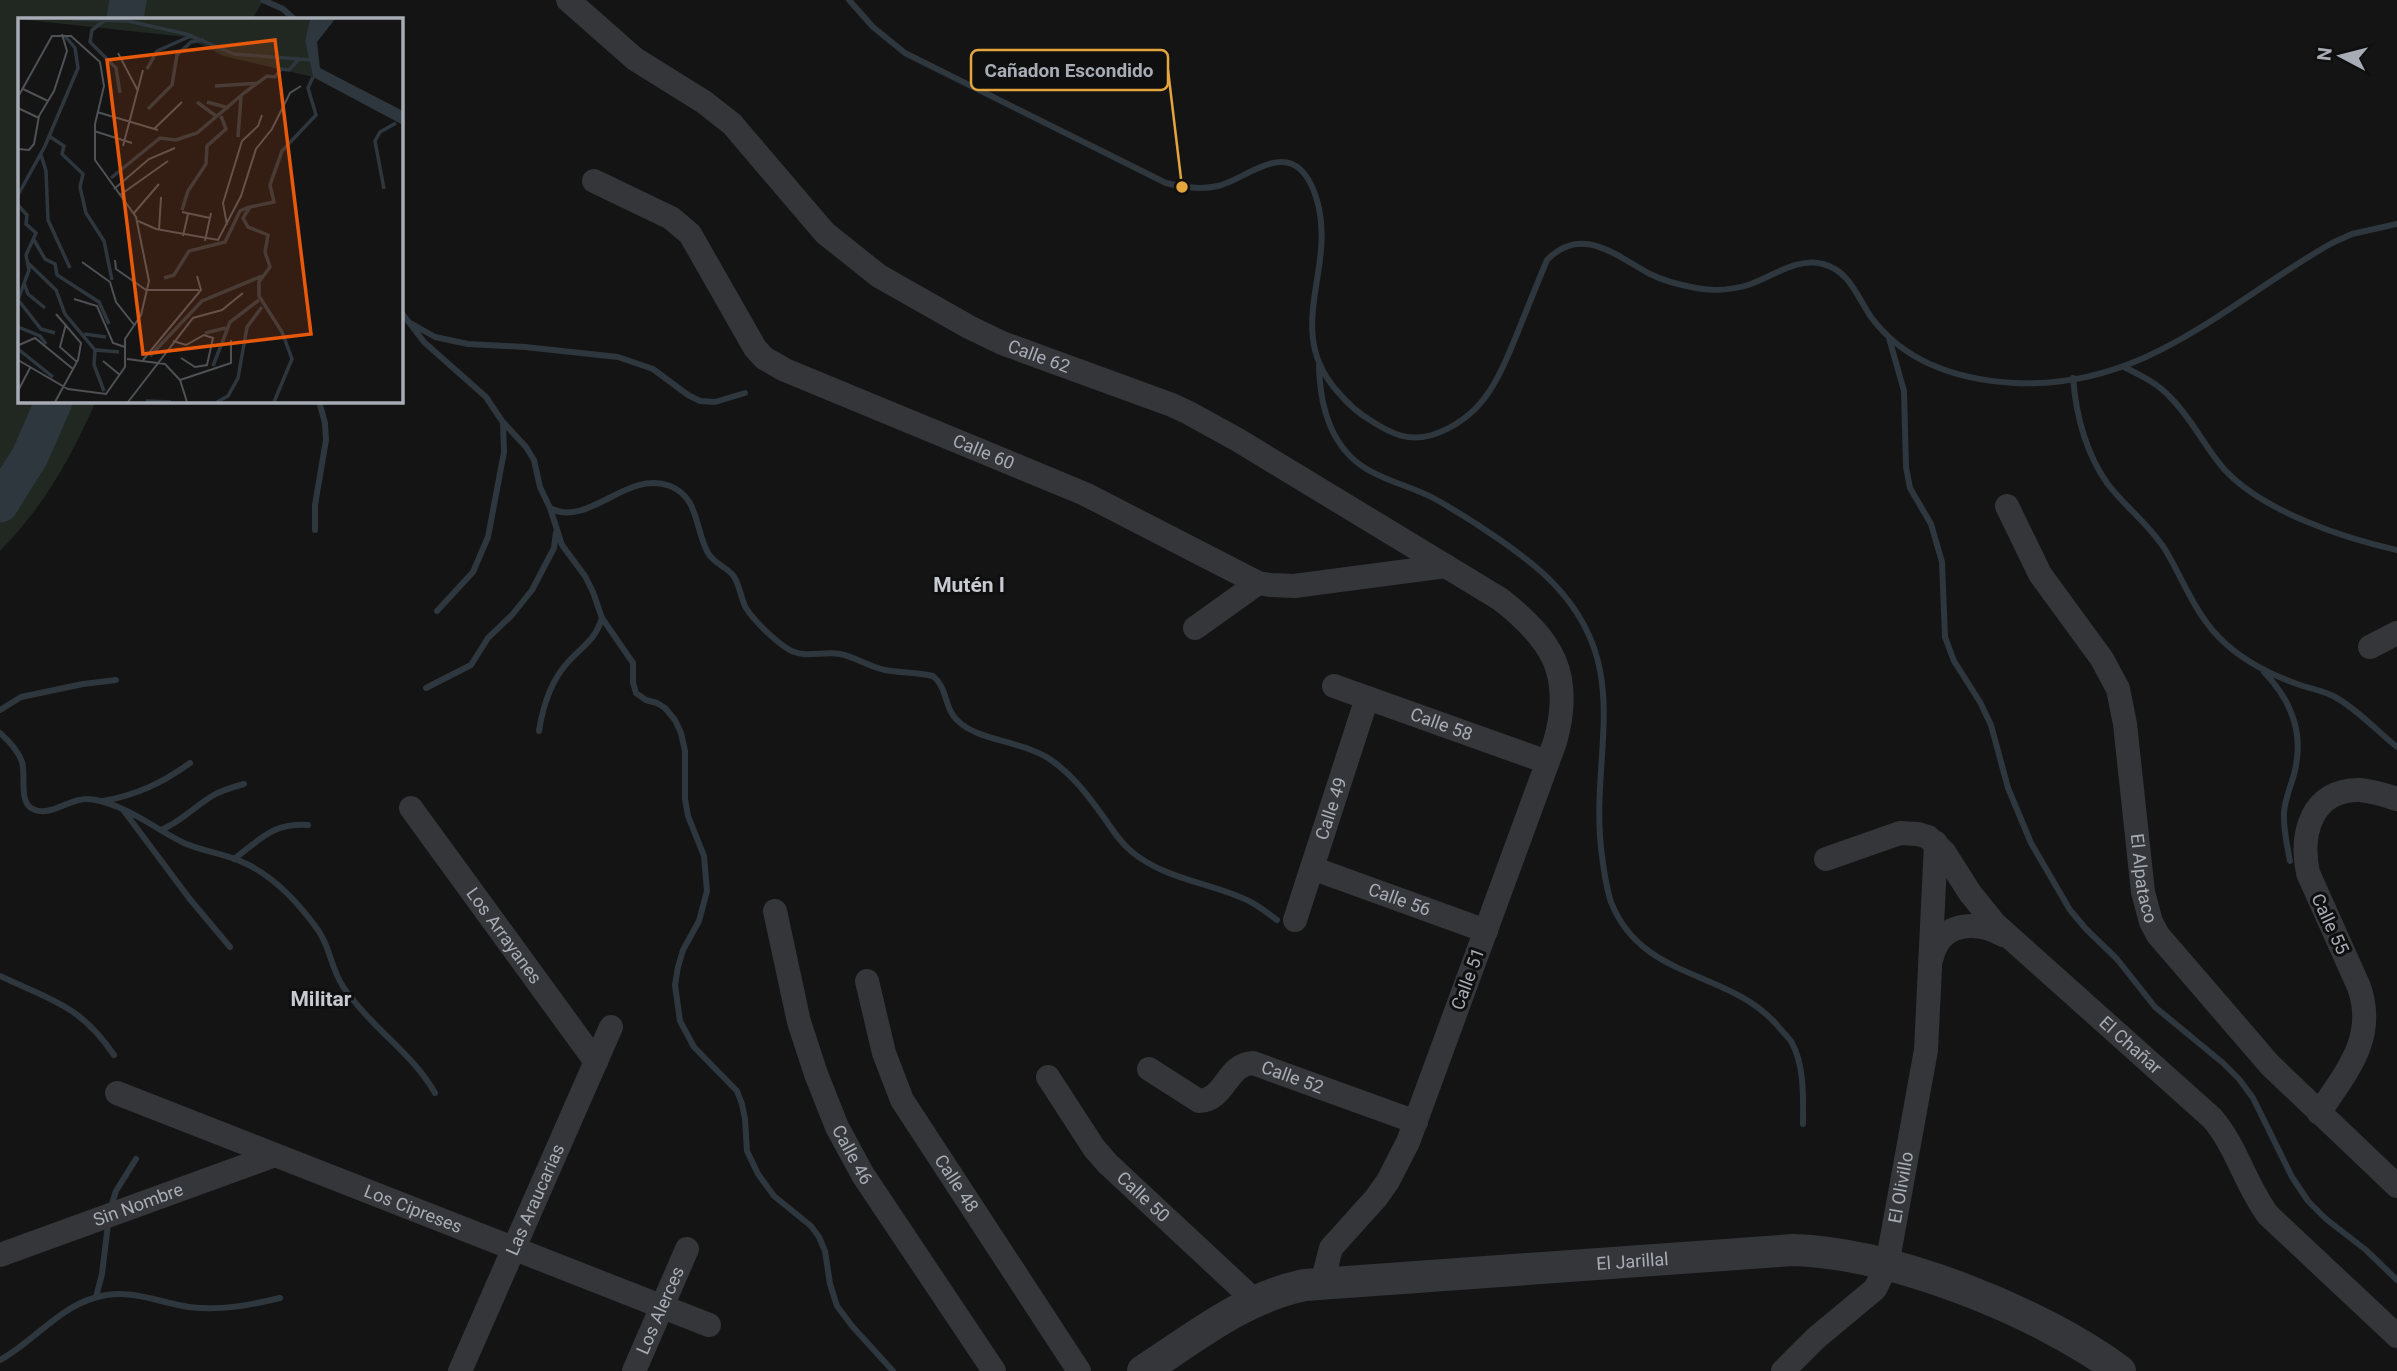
<svg xmlns="http://www.w3.org/2000/svg" width="2397" height="1371" viewBox="0 0 2397 1371" font-family="Roboto,sans-serif">
<style>
.green{fill:#202821}
.lines{fill:none;stroke-linecap:round;stroke-linejoin:round}
.stream{stroke:#2e373d;stroke-width:6}
.river{stroke:#2e373d;stroke-width:37}
.minor{stroke:#35363a;stroke-width:24}
.tertiary{stroke:#35363a;stroke-width:32}
.labels{text-anchor:middle;stroke-width:6;stroke-linejoin:round;paint-order:stroke}
.street-label{font-size:18px;fill:#a7acb5;stroke:#0f0f10}
.quarter-label{font-size:21px;font-weight:bold;fill:#c7cad1;stroke:#0f0f10}
.inset-river{fill:none;stroke:#2e373d;stroke-width:3.5}
.inset-road{fill:none;stroke:#4f5155;stroke-width:2}
.view{fill:#e8590c;fill-opacity:0.15;stroke:#e8590c;stroke-width:3.5}
.inset-edge{fill:none;stroke:#a7acb5;stroke-width:3.5}
.leader{fill:none;stroke:#e4a43e;stroke-width:2.5}
.callout-dot{fill:#e4a43e;stroke:#0f0f10;stroke-width:2.5}
.callout{fill:#0f0f10;stroke:#e4a43e;stroke-width:2.5}
.callout-label{font-size:19px;text-anchor:middle;font-weight:bold;fill:#a7acb5}
</style>
<rect width="100%" height="100%" fill="#141415"/>
<path class="green" d="M0,0H264L252,19H19V401H96C71,458 44,506 0,551Z"/>
<g class="lines">
<path class="stream" d="M263,0L283,9L294,19
M849,0L873,27L905,53L1166,183C1183,187 1200,190 1218,186C1243,180 1278,147 1301,170C1311,180 1316,195 1319,208C1333,274 1285,332 1337,391C1347,403 1359,414 1373,422C1392,434 1409,442 1432,435C1483,418 1498,380 1517,334C1527,309 1537,284 1547,260C1582,224 1616,256 1650,274C1664,281 1680,285 1696,288C1712,291 1732,290 1748,285C1772,277 1797,257 1823,264C1850,271 1857,297 1871,317C1905,363 1959,380 2015,383C2147,389 2226,303 2332,243L2352,234L2397,224
M401,312L424,342L486,397L502,421L526,447L534,460L540,487L550,508L562,545L585,576L593,592L602,618L633,663V682L636,693L646,700L657,703L665,708L675,720L681,733L685,751V799L688,816L704,856L707,891L699,921L683,950L678,967L675,985L680,1021L694,1047L737,1091L742,1104L745,1119L747,1151L758,1174L774,1196L811,1226L819,1237L825,1251L830,1284L837,1306L852,1326L893,1371
M412,324L435,337L468,344L525,347L618,357L653,369L688,395L700,401L715,402L745,393
M1889,338L1904,391L1906,467L1910,488L1931,524L1942,562L1945,637L1954,661L1980,702L1991,725L2008,788L2031,843L2070,910L2086,929L2117,959L2155,1007L2223,1063L2239,1079L2253,1098L2292,1177L2308,1201L2326,1219L2366,1250L2397,1280
M1319,366C1320,404 1330,446 1365,468C1387,482 1414,487 1437,500C1472,520 1526,555 1553,583C1637,670 1588,754 1602,856C1604,871 1606,887 1611,902C1642,981 1728,969 1777,1025C1781,1030 1787,1036 1791,1041C1805,1066 1803,1098 1803,1124
M2124,367C2140,375 2157,383 2169,396C2191,417 2204,446 2224,469C2262,511 2343,538 2397,550
M2073,378C2076,414 2086,453 2107,483C2125,507 2150,525 2166,551C2185,583 2197,619 2226,644C2247,663 2274,676 2300,685C2312,689 2324,691 2335,697C2357,709 2377,731 2397,747
M550,508C588,529 627,469 670,486C699,497 695,530 708,553C714,563 724,566 732,574C740,583 740,597 746,608C755,622 774,640 788,649C804,659 822,651 840,654C856,657 869,667 885,670C901,673 917,672 933,676C948,688 944,709 958,721C978,741 1024,741 1051,760C1074,776 1089,797 1105,819C1113,831 1121,843 1132,852C1164,878 1204,882 1240,897C1254,902 1265,911 1277,920
M315,530V505L326,440L325,423L319,401
M437,611L473,572L488,537L504,452L503,422
M2264,672C2290,699 2304,732 2295,770C2292,784 2285,798 2284,812C2283,828 2287,845 2290,861
M426,688L471,665L488,638L512,615L532,590L554,548L556,532
M0,710L21,697L83,684L116,680
M539,731C543,705 551,680 569,661C584,645 595,640 602,618
M0,733C9,741 18,750 22,762C26,775 19,800 31,808C49,819 69,798 87,799C98,799 108,803 118,807C141,816 161,832 184,843C202,851 221,853 240,861C272,874 298,902 318,930C328,944 330,960 337,975C341,985 347,993 354,1001C380,1034 414,1056 435,1093
M103,801C137,795 162,783 190,763
M124,811L189,898L230,947
M161,830C181,822 194,807 212,796C222,790 233,787 244,784
M234,859C261,839 272,823 308,825
M0,976C51,1000 80,1005 114,1055
M111,1207L116,1191L136,1159
M96,1297L102,1274L108,1224
M0,1360C33,1342 57,1309 94,1298C129,1287 156,1302 189,1307C220,1311 251,1305 280,1298"/>
<path class="river" d="M125,19L128,0
M0,504L30,456L54,401"/>
<g class="minor">
<path id="s1" d="M568,0L635,59L704,102L732,124L825,233L879,276L969,327L1002,343L1172,405L1189,413L1238,440L1500,599C1553,640 1574,675 1555,742L1408,1142L1388,1181L1376,1198L1331,1248L1322,1283"/>
<path id="s2" d="M594,181L671,218L690,234L755,348L764,358L785,370L1085,494L1258,583L1270,585L1294,586L1446,566"/>
<path id="s3" d="M2007,506L2040,574L2102,659L2118,689L2125,724L2143,892L2151,922L2158,935L2270,1065L2397,1186"/>
<path d="M1195,628L1258,583"/>
<path d="M2370,647L2397,633"/>
<path id="s4" d="M1334,686L1547,762"/>
<path id="s5" d="M411,808L596,1062"/>
<path id="s6" d="M1826,859L1900,833L1918,834L1928,837L1944,852L1970,893L1995,924L2212,1118C2237,1147 2245,1184 2268,1215L2397,1336"/>
<path id="s7" d="M1312,868L1486,931"/>
<path id="s8" d="M775,911L799,1022L816,1074L837,1127L863,1175L994,1371"/>
<path id="s9" d="M1295,920L1367,698"/>
<path d="M1932,957C1940,922 1976,920 2003,935"/>
<path id="s10" d="M867,981L884,1053L902,1100L1079,1371"/>
<path id="s11" d="M1149,1069L1199,1101C1226,1100 1226,1064 1253,1063L1416,1122"/>
<path id="s12" d="M1048,1077L1094,1148L1108,1164L1255,1301"/>
<path id="s13" d="M117,1093L709,1325"/>
<path d="M2319,1113C2346,1072 2377,1038 2359,987L2308,873C2300,834 2311,789 2360,790C2372,791 2385,795 2397,799"/>
<path id="s14" d="M0,1255L275,1155"/>
<path id="s15" d="M460,1371L611,1027"/>
<path id="s16" d="M634,1371L687,1249"/>
<path id="s17" d="M1783,1371L1816,1338L1875,1289L1887,1265L1926,1050L1936,843"/>
</g>
<path class="tertiary" id="s18" d="M1143,1371C1194,1338 1244,1297 1305,1285L1793,1250C1893,1253 2039,1311 2120,1371"/>
</g>
<g class="labels">
<g class="street-label">
<text dy="6" stroke="none"><textPath href="#s1" startOffset="598">Calle 62</textPath></text>
<text dy="6" stroke="none"><textPath href="#s2" startOffset="494">Calle 60</textPath></text>
<text dy="6" stroke="none"><textPath href="#s4" startOffset="114">Calle 58</textPath></text>
<text dy="6" stroke="none"><textPath href="#s9" startOffset="117">Calle 49</textPath></text>
<text dy="6" stroke="none"><textPath href="#s3" startOffset="406">El Alpataco</textPath></text>
<text dy="6" stroke="none"><textPath href="#s7" startOffset="93">Calle 56</textPath></text>
<text transform="translate(2330 924) rotate(65)" y="6">Calle 55</text>
<text dy="6" stroke="none"><textPath href="#s5" startOffset="158">Los Arrayanes</textPath></text>
<text transform="translate(1468 979) rotate(-70)" y="6">Calle 51</text>
<text dy="6" stroke="none"><textPath href="#s6" startOffset="399">El Chañar</textPath></text>
<text dy="6" stroke="none"><textPath href="#s11" startOffset="170">Calle 52</textPath></text>
<text dy="6" stroke="none"><textPath href="#s8" startOffset="257">Calle 46</textPath></text>
<text dy="6" stroke="none"><textPath href="#s10" startOffset="224">Calle 48</textPath></text>
<text dy="6" stroke="none"><textPath href="#s17" startOffset="229">El Olivillo</textPath></text>
<text dy="6" stroke="none"><textPath href="#s12" startOffset="154">Calle 50</textPath></text>
<text dy="6" stroke="none"><textPath href="#s15" startOffset="187">Las Araucarias</textPath></text>
<text dy="6" stroke="none"><textPath href="#s14" startOffset="147">Sin Nombre</textPath></text>
<text dy="6" stroke="none"><textPath href="#s13" startOffset="318">Los Cipreses</textPath></text>
<text dy="6" stroke="none"><textPath href="#s18" startOffset="513">El Jarillal</textPath></text>
<text dy="6" stroke="none"><textPath href="#s16" startOffset="66">Los Alerces</textPath></text>
</g>
<g class="quarter-label">
<text x="969" y="592">Mutén I</text>
<text x="321" y="1006">Militar</text>
</g>
</g>
<g transform="translate(18 18)">
<rect width="385" height="385" fill="#141415"/>
<path d="M0,1H292L287,23L295,59L205,38L168,19Z" fill="#202821"/>
<path d="M292,1H317L299,24L302,50L385,93V107L295,59L287,23Z" fill="#2e373d"/>
<path class="inset-river" d="M54,1L110,3L168,16L216,36L294,42M86,3L74,12L72,24L98,50L102,75M129,51L139,33L175,17M197,68L241,65M179,84L198,98M189,84L211,90M130,91L154,67L159,37L173,24L186,22M31,118L46,128L44,136L65,156L62,169L68,195L86,223L94,262M220,119L223,79M23,137L28,153L30,202L52,250M93,160L142,120L158,122L179,115L226,75L249,58L257,59L263,51L271,52L282,40M366,171L357,123L362,114L378,105M0,177L27,128L60,50L57,30L47,18M0,187L9,197L8,206L18,215L8,237L11,252L0,282M164,192L170,173L188,146L189,128L208,111L203,98M16,222L27,241L37,246L39,257L81,284L91,306M9,244L38,272L47,296L77,332L76,347L86,373M146,260L156,257L171,233L207,224L222,193L231,189M6,265L10,276L27,290M1,283L23,311L37,315M0,309L22,318L28,326M187,315L208,310M66,316L88,319M0,331L35,359M78,332L101,334M132,338L184,283L244,258M195,348L212,304L241,282M128,383L153,384M199,384L210,378L220,360L229,309L244,289M256,384L274,341L264,314L241,278V264L252,249L247,234L250,217L230,209L225,200L232,189L256,184L252,167L264,133L298,97L290,70L295,59"/>
<path class="inset-road" d="M100,35L120,73M5,71L30,83M0,79L34,18H53L82,44L86,68L77,106V142L118,199L131,263L123,297L107,321V349L88,376L50,371L0,342M0,90L21,100M79,94L140,112M136,111L164,84M76,113L114,125M105,128L125,52M0,131L11,132L16,126L21,98L36,73L49,33L44,16M96,171L131,141L157,130M102,177L150,143M164,194L192,200M116,195L141,166M120,203L138,211L200,222L223,178L238,131L254,111L272,75L283,68M209,207L205,185L224,123L240,108L244,97M141,212L143,179M165,218L170,196M187,223L193,195M97,242L98,251L128,272H181M64,244L92,264L98,284L117,308M56,281L79,288L95,325L107,329M48,306L42,329L59,344M155,323L168,327L186,317L195,320L189,347L177,349L163,340M1,327L17,320L55,351M109,341L147,346L162,362L169,384M125,342L183,272L179,258M85,343L102,357M162,362L213,345V322M0,373L12,350M37,384L60,342L63,325L38,296M110,384L175,300L204,292L225,275"/>
<path class="view" d="M257,22L293,316L125,336L89,42Z"/>
<rect width="385" height="385" class="inset-edge"/>
</g>
<path class="leader" d="M1182 187L1168 70"/>
<circle class="callout-dot" cx="1182" cy="187" r="7"/>
<rect class="callout" x="971" y="50" width="197" height="40" rx="7"/>
<g class="callout-label">
<text x="1069" y="77">Cañadon Escondido</text>
</g>
<g transform="translate(2341 56) rotate(277)" stroke="#0f0f10" stroke-width="5" paint-order="stroke">
<path d="M0-5L12 26L0 18L-12 26Z" fill="#a7acb5"/>
<text y="-10" font-size="19" font-weight="bold" text-anchor="middle" fill="#a7acb5">N</text>
</g>
</svg>
